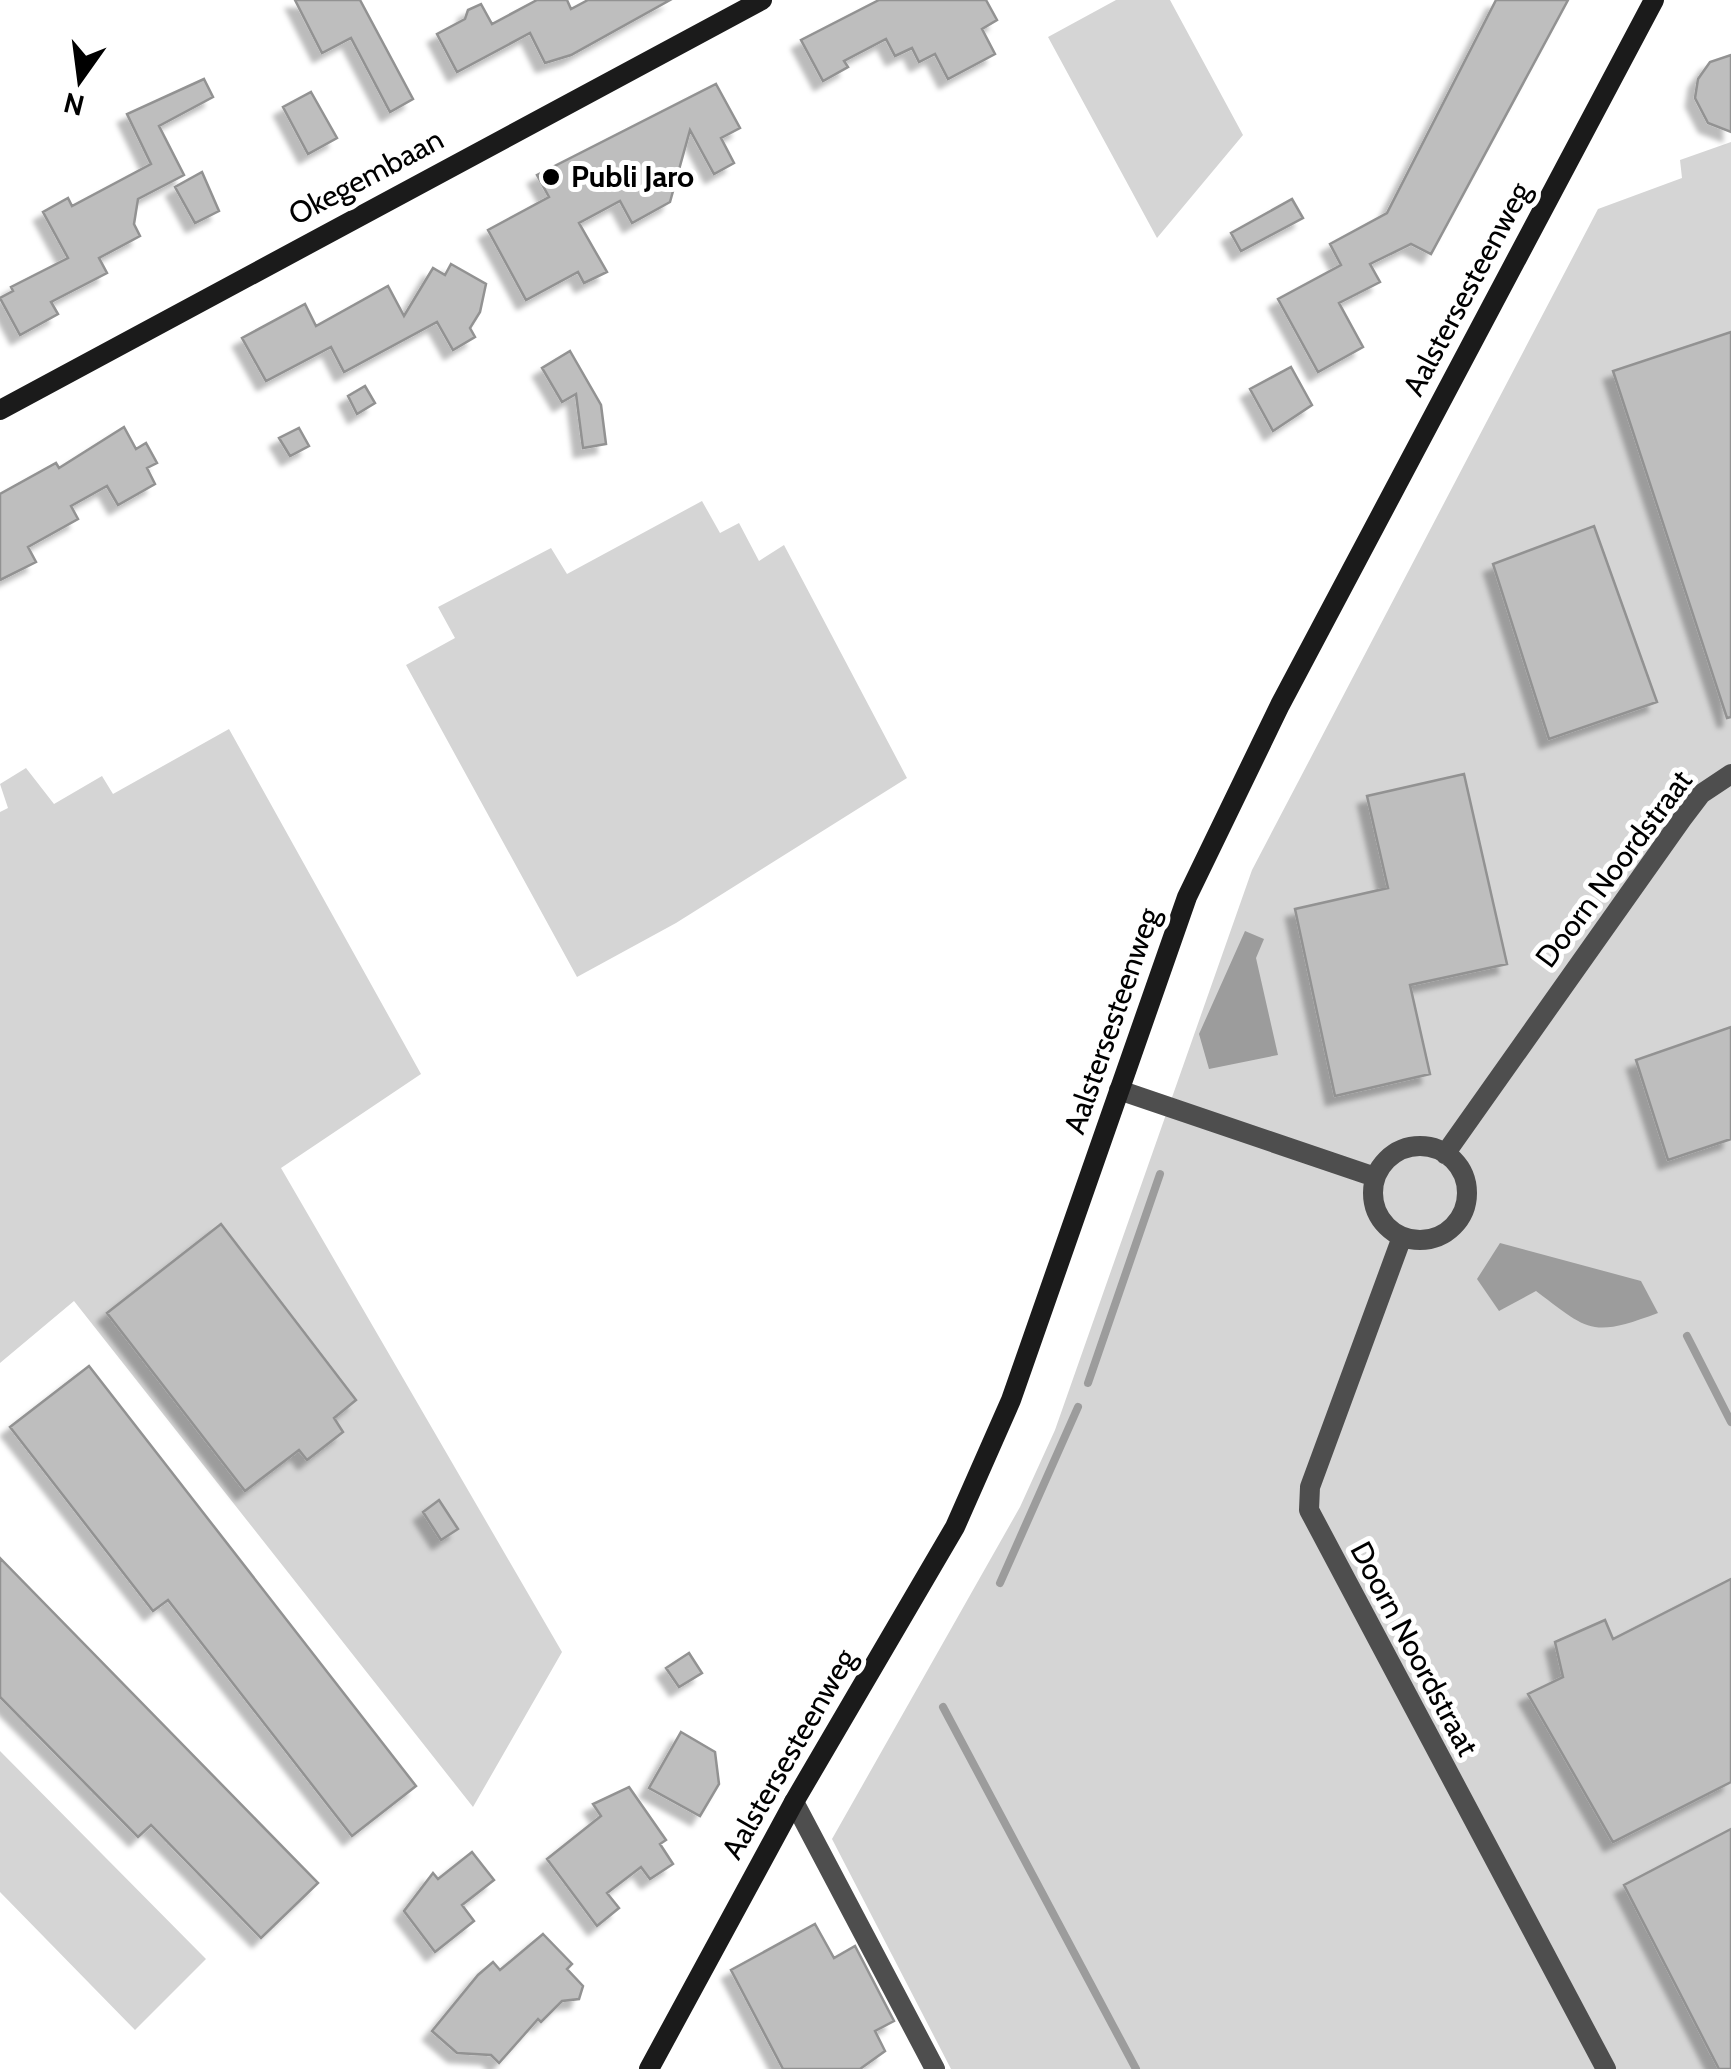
<svg xmlns="http://www.w3.org/2000/svg" width="1731" height="2069" viewBox="0 0 1731 2069" font-family="Cabin,sans-serif">
<style>
.green{fill:#d5d5d5}
.water{fill:#9c9c9c}
.lines{fill:none;stroke-linecap:round;stroke-linejoin:round}
.stream{stroke:#9c9c9c;stroke-width:8}
.building{fill:#bebebe;stroke:#929292;stroke-width:2.5;filter:url(#shadow)}
.street{stroke:#4e4e4e;stroke-width:20}
.secondary{stroke:#1b1b1b;stroke-width:20}
.poi-dot{fill:#000;stroke:#fff;stroke-width:4}
.labels{text-anchor:middle;stroke-width:10;stroke-linejoin:round;paint-order:stroke}
.street-label{font-size:30px;fill:#000;stroke:#fff}
.poi-label{font-size:30px;font-weight:bold;fill:#000;stroke:#fff;text-anchor:start}
</style>
<defs>
<filter id="shadow"><feDropShadow dx="-9" dy="9" stdDeviation="2.5" flood-color="#0004"/></filter>
</defs>
<rect width="100%" height="100%" fill="#fff"/>
<path class="green" d="M1116,0H1170L1243,135L1157,238L1048,37Z
M1731,142V2069H951L832,1839L1020,1507L1055,1430L1252,870L1598,209L1682,178L1680,160Z
M702,501L720,533L739,523L759,561L784,545L907,778L676,923L577,977L406,665L455,638L438,607L551,548L567,574Z
M229,729L421,1074L281,1168L562,1652L473,1807L74,1301L0,1363V812L8,808L0,784L26,768L54,804L102,776L113,794Z
M0,1751L206,1959L135,2030L0,1892Z"/>
<path class="water" d="M1245,931L1264,939L1256,958L1278,1055L1209,1069L1199,1034Z
M1500,1243L1641,1281L1658,1313C1591,1338 1589,1331 1536,1291L1499,1311L1477,1279Z"/>
<g class="lines">
<path class="stream" d="M1687,1336L1731,1422
M1088,1383L1160,1174
M1000,1583L1078,1407
M943,1707L1136,2069"/>
</g>
<path class="building" d="M295,0H360L413,99L390,112L351,38L322,53Z
M537,0H567L571,9L588,0H670L571,55L545,63L530,33L457,72L437,34L465,19L468,10L481,4L492,24Z
M879,0H986L997,20L982,29L995,54L948,79L935,54L919,62L912,48L895,56L886,39L844,61L848,67L823,81L801,40Z
M1496,0H1568L1431,254L1411,244L1370,264L1380,282L1339,303L1363,347L1318,372L1278,299L1341,265L1330,244L1387,213Z
M1731,55V132L1708,123L1695,98L1698,79L1710,62Z
M204,79L213,97L159,126L184,175L138,199L134,224L140,236L99,258L107,273L51,302L58,314L20,335L0,298L13,291L11,287L68,258L43,212L68,198L72,206L151,164L127,114Z
M716,84L740,128L721,138L734,163L714,174L690,130L670,202L632,223L620,201L579,223L607,272L584,283L578,272L526,300L488,230L549,197L537,175Z
M311,92L337,138L308,154L283,107Z
M202,172L219,211L195,223L175,187Z
M1292,199L1303,218L1241,251L1231,233Z
M451,264L486,284L480,312L470,328L475,337L453,350L437,322L344,372L331,347L266,381L242,338L305,304L316,326L388,286L404,316L433,268L445,275Z
M1731,332V717L1727,718L1613,371Z
M570,351L601,405L606,444L583,448L576,394L562,402L542,368Z
M1291,367L1312,405L1273,431L1250,389Z
M365,386L375,403L357,414L348,396Z
M124,427L136,449L146,443L157,463L147,468L155,484L118,505L107,486L71,506L78,519L28,547L36,562L0,580V494L56,463L59,468Z
M299,428L309,446L290,456L279,438Z
M1594,526L1657,702L1549,739L1493,564Z
M1464,774L1507,964L1410,985L1430,1074L1335,1096L1295,909L1388,888L1367,796Z
M1731,1027V1139L1668,1160L1636,1060Z
M221,1224L356,1400L334,1418L343,1432L307,1460L299,1450L245,1491L107,1313Z
M89,1366L416,1786L352,1836L168,1600L153,1611L10,1427Z
M439,1500L458,1529L441,1540L423,1512Z
M0,1558L318,1883L261,1938L151,1825L138,1837L0,1697Z
M1731,1579V1782L1613,1842L1528,1694L1563,1677L1555,1642L1605,1620L1613,1639Z
M689,1653L702,1673L679,1687L666,1668Z
M681,1732L715,1752L719,1784L700,1816L649,1788Z
M629,1787L666,1840L660,1844L673,1864L650,1879L641,1867L607,1893L619,1908L597,1926L547,1859L601,1816L593,1804Z
M1731,1829V2069H1719L1624,1885Z
M472,1852L494,1880L462,1905L474,1921L435,1952L404,1911L433,1873L438,1879Z
M815,1924L834,1958L855,1946L894,2021L875,2031L885,2051L860,2069H783L731,1970Z
M543,1934L572,1964L567,1969L583,1986L579,1999L562,2001L541,2022L538,2019L499,2063L491,2055L457,2053L432,2031L478,1975L493,1962L500,1970Z"/>
<g class="lines">
<path class="street" d="M1119,1090L1375,1177
M1373 1193a47 47 0 1 1 94 0a47 47 0 1 1-94 0Z
M1445,1154L1682,819L1701,794L1731,774
M1402,1237L1310,1487L1309,1510L1606,2069
M794,1802L935,2069"/>
<path class="secondary" d="M0,410L762,0
M649,2069L794,1802L955,1527L1011,1400L1187,897L1280,705L1654,0"/>
</g>
<circle class="poi-dot" cx="551" cy="177" r="10"/>
<g class="labels">
<g class="street-label">
<text transform="translate(366 177) rotate(-28)" y="10">Okegembaan</text>
<text transform="translate(1467 289) rotate(-62)" y="10">Aalstersesteenweg</text>
<text transform="translate(1614 869) rotate(-53)" y="10">Doorn Noordstraat</text>
<text transform="translate(1112 1021) rotate(-71)" y="10">Aalstersesteenweg</text>
<text transform="translate(1414 1649) rotate(62)" y="10">Doorn Noordstraat</text>
<text transform="translate(789 1754) rotate(-60)" y="10">Aalstersesteenweg</text>
</g>
<g class="poi-label">
<text x="571" y="187">Publi Jaro</text>
</g>
</g>
<g transform="translate(80 80) rotate(194)" stroke="#ffffff" stroke-width="8" paint-order="stroke">
<path d="M0-8L18 38L0 25L-18 38Z" fill="#000000"/>
<text y="-15" font-size="28" font-weight="bold" text-anchor="middle" fill="#000000">N</text>
</g>
</svg>
